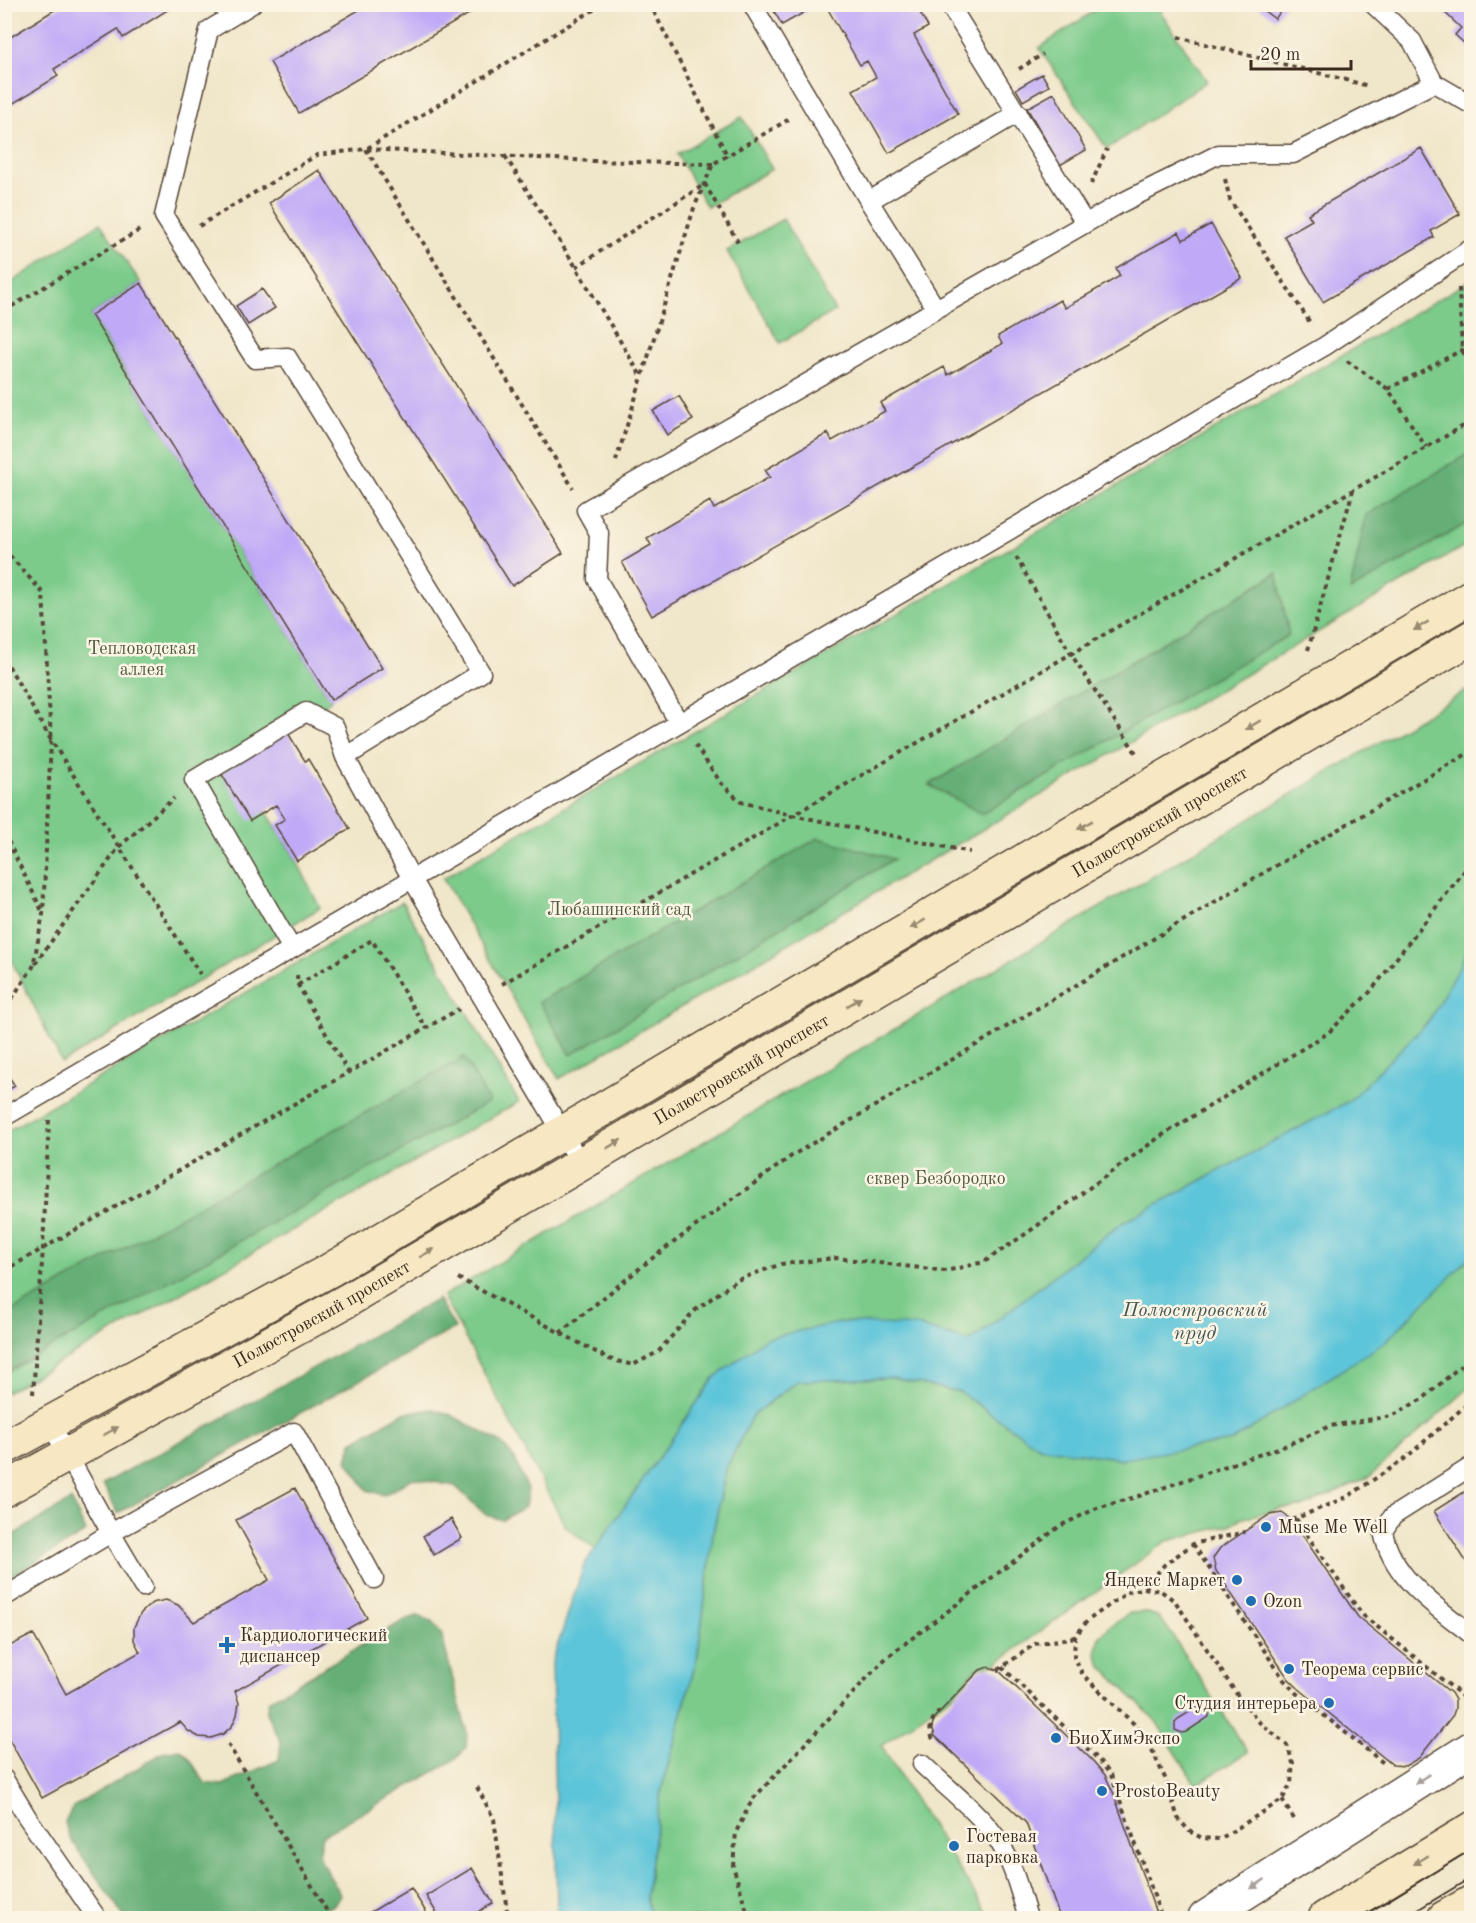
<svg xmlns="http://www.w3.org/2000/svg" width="1476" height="1923" viewBox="0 0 1476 1923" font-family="'Old Standard TT',serif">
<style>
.green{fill:#7ccb8b;stroke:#5c7a54;stroke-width:1.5}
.forest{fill:#65af77;stroke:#506c4a;stroke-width:1.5}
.water{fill:#5dc5d9;stroke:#4c787c;stroke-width:1.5}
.building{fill:#c0aaf7}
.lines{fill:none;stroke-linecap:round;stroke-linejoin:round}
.lane-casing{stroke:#564638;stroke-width:21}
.street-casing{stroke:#564638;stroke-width:36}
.secondary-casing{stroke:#564638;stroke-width:36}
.path{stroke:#564638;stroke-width:4;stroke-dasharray:4.5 4.5;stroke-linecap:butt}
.lane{stroke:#fff;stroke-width:18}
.street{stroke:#fff;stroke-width:33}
.secondary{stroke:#f7e8c3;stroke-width:33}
.tram{stroke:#3b2a1e;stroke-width:1.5}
.oneway{fill:#998970}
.oneway2{fill:#a79f9a}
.poi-dot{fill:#1f6fb2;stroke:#fcf5e5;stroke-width:2}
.labels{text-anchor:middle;stroke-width:5;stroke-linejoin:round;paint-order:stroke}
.park-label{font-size:18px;fill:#4e5a3f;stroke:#fcf5e5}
.street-label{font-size:18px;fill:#3b2a1e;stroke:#fcf5e5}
.poi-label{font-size:18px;fill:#3b2a1e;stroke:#fcf5e5;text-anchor:start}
.water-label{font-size:20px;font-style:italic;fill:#455856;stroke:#fcf5e5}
</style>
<rect width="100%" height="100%" fill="#fcf5e5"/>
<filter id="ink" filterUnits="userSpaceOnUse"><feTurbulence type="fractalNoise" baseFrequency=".0167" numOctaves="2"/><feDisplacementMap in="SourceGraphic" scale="12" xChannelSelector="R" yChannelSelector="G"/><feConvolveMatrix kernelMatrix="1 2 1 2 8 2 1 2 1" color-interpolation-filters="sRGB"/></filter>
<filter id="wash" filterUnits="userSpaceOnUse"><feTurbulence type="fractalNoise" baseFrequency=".008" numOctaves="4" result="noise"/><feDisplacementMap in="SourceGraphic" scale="24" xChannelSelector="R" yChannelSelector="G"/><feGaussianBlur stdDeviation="1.35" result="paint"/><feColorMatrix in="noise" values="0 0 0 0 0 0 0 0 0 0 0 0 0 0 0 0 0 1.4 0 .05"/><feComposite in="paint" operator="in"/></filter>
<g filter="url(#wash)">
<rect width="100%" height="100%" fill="#f0e6c9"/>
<path class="green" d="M1103,5H1156L1207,81L1107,149L1039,48Z
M742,117L772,169L707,207L677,154Z
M783,219L835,311L780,343L727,251Z
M100,223L141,283L91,315L331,700L288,733L266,811L297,861L320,908L62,1063L5,947V287Z
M1471,280V542L559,1079L443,878Z
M1471,688V945L1429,1021L1349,1101L1122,1223L969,1342L918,1326L714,1378L595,1549L566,1527L443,1296Z
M402,902L519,1102L5,1393L4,1133Z
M1471,1253V1386L1369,1477L1302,1507L1282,1508L1240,1519L1230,1525L1167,1541L995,1664L979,1667L955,1693L881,1746L990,1918H651L646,1896L661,1791L698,1654L713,1533L726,1469L752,1416L797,1381L892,1378L960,1392L1039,1447L1123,1459L1384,1343Z
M1144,1612L1157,1616L1166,1626L1248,1752L1196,1785L1156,1721L1102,1667L1096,1653L1100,1637L1110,1626L1130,1613Z"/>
<path class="forest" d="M1471,452V521L1350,591L1366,515Z
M1277,573L1289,635L982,814L929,785Z
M818,838L894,859L571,1055L539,1002Z
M464,1057L489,1102L5,1373V1315Z
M438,1299L455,1328L118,1513L103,1484Z
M433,1409L451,1415L500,1442L512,1455L528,1489L525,1507L502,1520L486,1515L455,1486L413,1478L384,1495L367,1490L347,1460L352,1442L403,1413Z
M71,1500L86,1532L5,1580V1540Z
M417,1616L432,1621L441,1633L467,1733L466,1748L455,1760L323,1835C311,1862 331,1872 340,1895L335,1904L309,1918H125L69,1837L65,1822L73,1807L164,1752L180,1749L189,1758L205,1783L222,1785L279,1760L281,1742L266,1713L269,1700L403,1621Z"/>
<path class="water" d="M1471,945V1256L1384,1343L1232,1441L1123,1459L1039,1447L960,1392L892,1378L797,1381L752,1416L726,1469L713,1533L698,1654L661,1791L646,1896L651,1918H559L557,1908L552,1662L584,1565L714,1378L766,1338L843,1322L918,1326L969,1342L1122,1223L1349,1101L1429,1021Z"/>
<g id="blocks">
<path class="building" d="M64,4H177L123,38L118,29L54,69L58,76L4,109V41Z
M369,4H486L299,113L270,62Z
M770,4H819L782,25Z
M825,4H915L928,27L914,35L958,114L889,153L853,90L876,77L867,61L860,65Z
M1255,4H1286L1275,19Z
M1436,4H1472V50L1455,35L1461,28Z
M1042,74L1049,86L1023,101L1016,89Z
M1054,93L1086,150L1060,165L1027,108Z
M1421,148L1460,214L1431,231L1434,237L1323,302L1284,236L1312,220L1308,214Z
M319,170L563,553L512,586L269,203Z
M1211,224L1242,278L652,616L622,562L651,545L647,538L710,501L714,509L770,477L765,470L828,433L832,441L885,411L880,403L944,367L948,375L1002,344L998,336L1060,300L1065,308L1120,276L1116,268L1179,232L1183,240Z
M141,283L382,668L331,700L91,315Z
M262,289L275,308L248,325L236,306Z
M679,396L693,420L667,435L653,411Z
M288,733L305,761L308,759L350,829L297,861L275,825L285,819L276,805L250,821L221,773Z
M4,1069L15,1086L4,1092Z
M1472,1487V1571L1434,1511Z
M295,1488L367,1618L235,1691L239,1703L237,1715L232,1726L223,1734L211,1738L199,1737L188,1731L180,1722L42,1798L4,1730V1649L33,1634L66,1694L140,1652L134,1640V1627L141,1613L152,1603L166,1600L178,1605L194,1622L269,1580L236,1520Z
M1282,1513L1292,1520L1358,1617L1451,1693L1455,1700V1709L1453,1715L1419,1758L1405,1766L1393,1765L1298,1688L1288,1678L1216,1571L1213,1558L1220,1548L1269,1515Z
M451,1519L462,1538L434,1555L423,1536Z
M988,1667L998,1670L1092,1760L1105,1775L1113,1792L1156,1913L1155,1918H1060L1026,1823L935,1736L932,1726L935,1717L980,1670Z
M1201,1705L1208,1709L1209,1717L1186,1732L1182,1733L1175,1730V1722L1178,1719Z
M472,1868L493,1903L468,1918H440L426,1896Z
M411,1888L426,1912L415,1918H373L369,1913Z"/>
</g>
</g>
<g filter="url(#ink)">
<use href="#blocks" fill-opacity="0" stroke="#564638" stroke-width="1.5"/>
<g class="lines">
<g class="lane-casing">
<path id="lane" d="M252,4L209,30L164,216L255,359L287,357L481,673L345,757L412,879L581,1164
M752,4L869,201L1018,113
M949,4L1085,223
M1373,4L1412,41L1434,83L1472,105
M869,201L936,309
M679,723L597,579L599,533L586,510L1121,203L1219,154H1293L1434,83
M292,949L194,780L306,712L335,727L345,757
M4,1117L1325,346L1472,248
M1472,1466L1393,1516L1383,1531C1391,1578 1437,1607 1472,1635
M143,1587L111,1533L294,1432L374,1579
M4,1597L111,1533L50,1423
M922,1764C947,1788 979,1812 998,1840C1013,1863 1020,1893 1028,1918
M4,1779L27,1817L97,1918"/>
</g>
<g class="street-casing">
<path id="street" d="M1205,1918L1472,1748"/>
</g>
<g class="secondary-casing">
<g id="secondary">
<path d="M4,1448L330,1270L1472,596"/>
<path id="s1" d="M4,1490L348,1300L581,1164L1472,637"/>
<path d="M1325,1918L1472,1829"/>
<path d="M1444,1918L1472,1902"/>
</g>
</g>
<path class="path" d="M650,4L728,157
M1178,37L1369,86
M1019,69L1043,54
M366,149L573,488
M367,149L593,161L713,164
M505,156L576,267L641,376
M1225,179L1230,200L1311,324
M1091,184L1107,149
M199,226L317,155L366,149L603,4
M576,267L705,184L739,244
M1459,288L1462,350L1472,367
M4,311L143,228
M1347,361L1388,389L1426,447
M1388,389L1462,350L1472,354
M616,461L694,208L713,164L791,118
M4,549L43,593L51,740L43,914L33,967L4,1010
M1016,557L1071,654L1136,753
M1308,650L1353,490
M4,658L51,740L200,974
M695,745L721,783L741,802L792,815L970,852
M4,833L43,913
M35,964L119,847L174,798
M297,975L298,985L348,1072
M502,984L1472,421
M298,985L372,940L426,1028
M4,1271L459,1009
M458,1278L609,1359L633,1365L658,1352L694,1311L737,1280L781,1264L837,1258L946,1271L984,1262L1027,1233L1161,1136L1328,1033L1371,991L1472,861
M560,1333L655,1256L793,1155L1248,882L1472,751
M33,1394L43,1248L49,1120
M1296,1519L1356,1606L1364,1616L1460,1694L1472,1710
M1292,1520L1347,1497L1402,1461L1472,1400
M1193,1544L1284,1680L1296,1693L1386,1765
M1144,1588L1161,1591L1175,1601L1238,1696L1260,1723L1287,1745L1293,1763L1291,1783L1282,1800L1220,1839L1202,1838L1189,1831L1178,1818L1165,1778L1151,1748L1134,1724L1083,1675L1074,1657L1075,1637L1087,1621L1128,1592Z
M1145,1588L1164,1565L1193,1544L1245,1532
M1002,1667L1098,1759L1111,1775L1162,1918
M998,1670L1035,1644L1075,1637
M933,1739C927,1727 932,1718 942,1709
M228,1744L331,1918
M477,1787L494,1819L508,1918
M1282,1800L1296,1822
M749,1918L733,1866L736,1832L752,1800L886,1658L1060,1526L1097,1508L1139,1496L1287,1445L1330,1426L1392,1416L1424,1398L1472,1356"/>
<use href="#lane" class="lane"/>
<use href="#street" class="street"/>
<use href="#secondary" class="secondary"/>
<path class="tram" d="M1360,1918L1472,1849
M1404,1918L1472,1877"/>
</g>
<defs><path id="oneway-solid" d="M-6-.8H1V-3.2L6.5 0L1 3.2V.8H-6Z" transform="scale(1.5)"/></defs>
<g class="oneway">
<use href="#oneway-solid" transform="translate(1421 626) rotate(149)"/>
<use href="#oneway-solid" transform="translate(1253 725) rotate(149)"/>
<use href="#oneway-solid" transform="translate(1085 825) rotate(149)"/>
<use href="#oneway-solid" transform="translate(918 924) rotate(149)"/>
<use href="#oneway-solid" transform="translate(854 1002) rotate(-31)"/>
<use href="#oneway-solid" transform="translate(614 1144) rotate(-31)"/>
<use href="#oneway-solid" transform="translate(427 1253) rotate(-30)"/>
<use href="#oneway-solid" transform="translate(111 1431) rotate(-29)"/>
<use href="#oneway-solid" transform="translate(1421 1860) rotate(149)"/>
</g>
<g class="oneway2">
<use href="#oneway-solid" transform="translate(1422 1779) rotate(147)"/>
<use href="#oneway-solid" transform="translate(1258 1884) rotate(147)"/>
</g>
</g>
<g class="poi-dot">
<circle cx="1266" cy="1527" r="6"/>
<circle cx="1237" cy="1580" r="6"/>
<circle cx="1251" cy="1601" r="6"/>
<path d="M224 1636h6v6h6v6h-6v6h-6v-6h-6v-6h6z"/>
<circle cx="1289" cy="1669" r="6"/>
<circle cx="1329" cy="1703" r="6"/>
<circle cx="1056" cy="1738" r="6"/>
<circle cx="1102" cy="1791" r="6"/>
<circle cx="954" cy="1846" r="6"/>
</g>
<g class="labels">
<g class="park-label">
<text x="142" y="654">Тепловодская<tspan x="142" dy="21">аллея</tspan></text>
<text x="619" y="915">Любашинский сад</text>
<text x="936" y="1184">сквер Безбородко</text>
</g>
<g class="street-label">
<text dy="6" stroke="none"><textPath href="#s1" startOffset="1335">Полюстровский проспект</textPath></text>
<text dy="6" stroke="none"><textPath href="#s1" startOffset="849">Полюстровский проспект</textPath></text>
<text dy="6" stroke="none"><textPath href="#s1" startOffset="363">Полюстровский проспект</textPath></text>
</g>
<g class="poi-label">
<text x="1278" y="1533">Muse Me Well</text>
<text x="1225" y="1586" text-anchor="end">Яндекс Маркет</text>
<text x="1263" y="1607">Ozon</text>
<text x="240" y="1641">Кардиологический<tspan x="240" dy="21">диспансер</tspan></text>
<text x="1301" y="1675">Теорема сервис</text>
<text x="1317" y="1709" text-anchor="end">Студия интерьера</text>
<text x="1068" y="1744">БиоХимЭкспо</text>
<text x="1114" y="1797">ProstoBeauty</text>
<text x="966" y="1842">Гостевая<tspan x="966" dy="21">парковка</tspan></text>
</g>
<g class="water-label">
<text x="1195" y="1316">Полюстровский<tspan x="1195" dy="23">пруд</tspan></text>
</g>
</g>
<rect width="1476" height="1923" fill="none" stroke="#fcf5e5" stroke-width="24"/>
<path d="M1251 60v9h100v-9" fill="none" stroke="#3b2a1e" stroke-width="3"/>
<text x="1260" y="60" font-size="18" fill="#3b2a1e" stroke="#fcf5e5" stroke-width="4.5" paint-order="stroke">20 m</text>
</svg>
